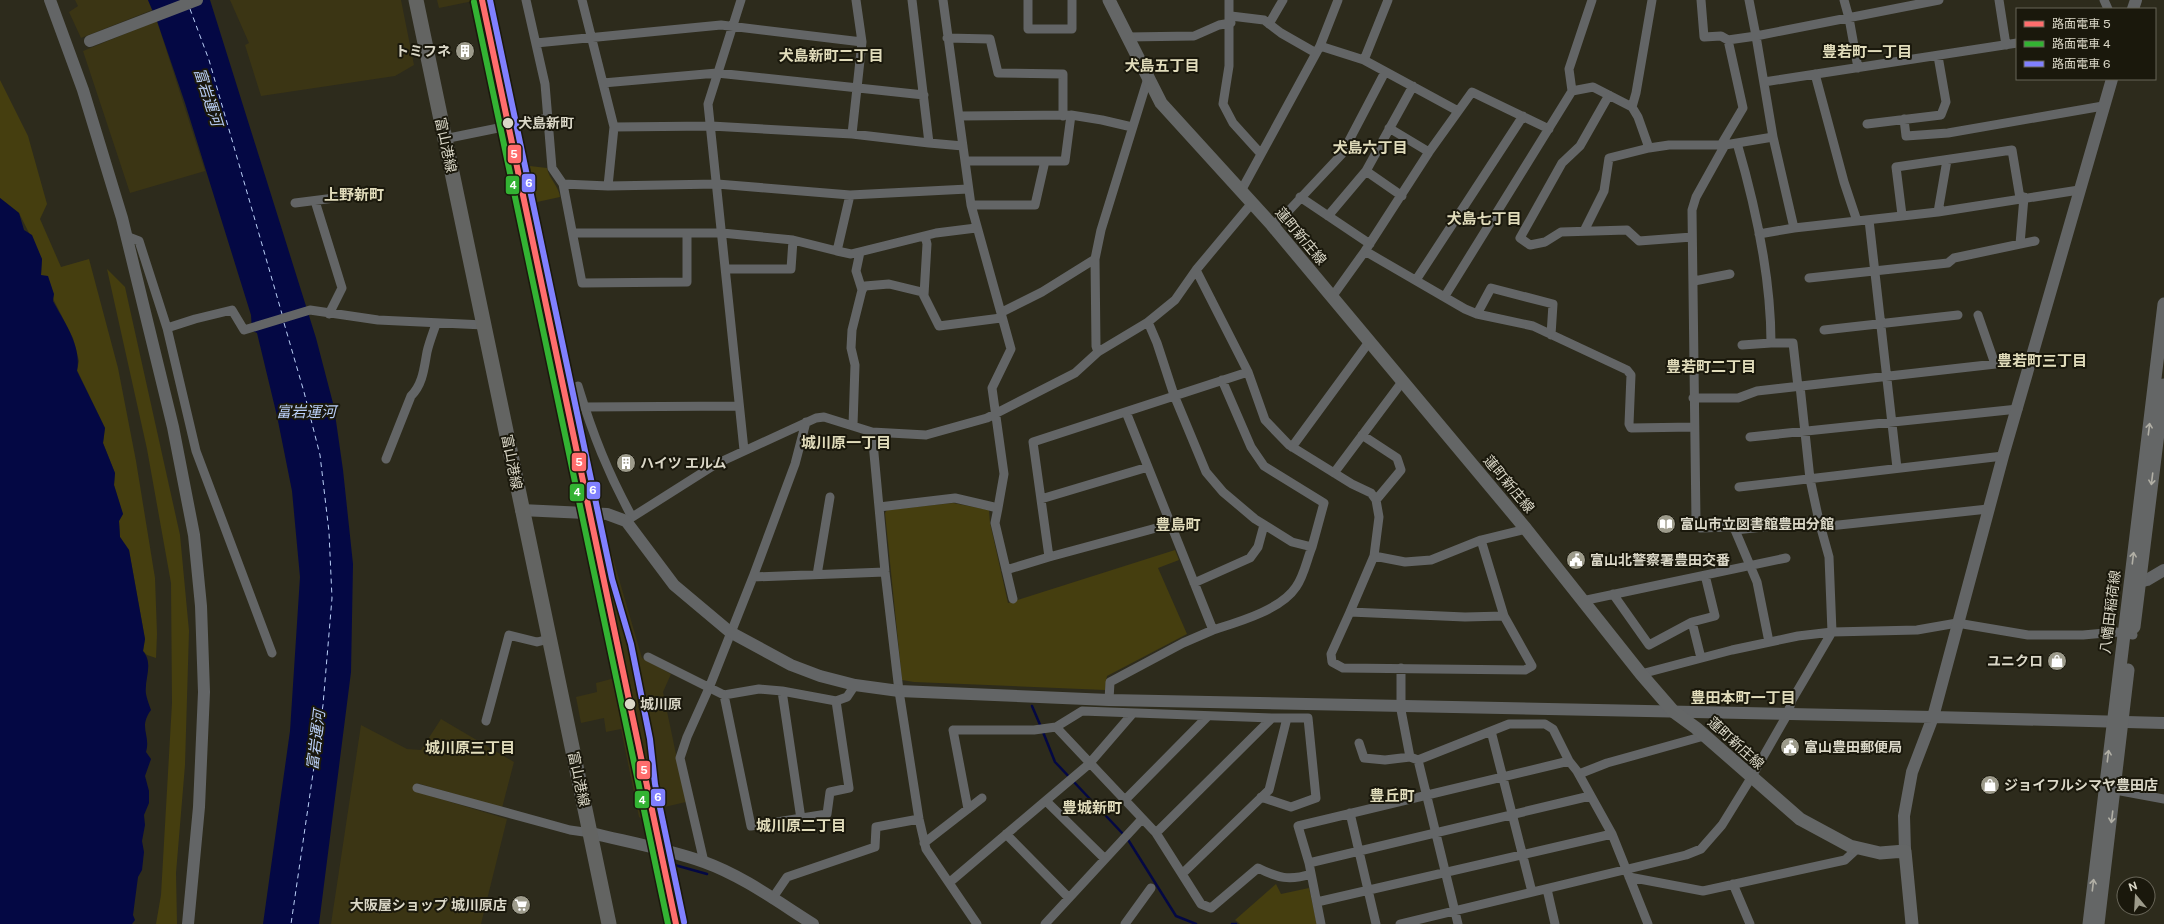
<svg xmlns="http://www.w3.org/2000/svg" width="2164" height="924" viewBox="0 0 2164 924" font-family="'Public Sans','Noto Sans JP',sans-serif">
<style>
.built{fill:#3b3514}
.green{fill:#453e0f}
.water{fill:#040844}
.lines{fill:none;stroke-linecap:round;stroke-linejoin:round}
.stream{stroke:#040844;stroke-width:2.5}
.ferry{stroke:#bacff7;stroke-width:1;stroke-dasharray:5 4;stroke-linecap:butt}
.minor{stroke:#636566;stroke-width:9}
.tertiary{stroke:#636566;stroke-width:12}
.secondary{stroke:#646666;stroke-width:13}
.primary{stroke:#636462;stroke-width:15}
.tram-1-casing{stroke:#1a180c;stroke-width:9}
.tram-2-casing{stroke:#1a180c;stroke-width:9}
.tram-3-casing{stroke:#1a180c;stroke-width:9}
.tram-1{stroke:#ff6d6d;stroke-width:6}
.tram-2{stroke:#33b333;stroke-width:6}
.tram-3{stroke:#8080ff;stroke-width:6}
.oneway{stroke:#b1afa5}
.stop-dot{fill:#dad7c7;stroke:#1a180c;stroke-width:1.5}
.labels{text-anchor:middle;stroke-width:4;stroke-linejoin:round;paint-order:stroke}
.poi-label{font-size:14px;font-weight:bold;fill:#dad7c7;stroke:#1a180c;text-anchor:start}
.stop-label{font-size:14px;font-weight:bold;fill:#dad7c7;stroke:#1a180c;text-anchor:start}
.street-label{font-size:14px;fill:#dad7c7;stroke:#1a180c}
.neighbourhood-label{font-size:15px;font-weight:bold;fill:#e1dcbb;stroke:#1a180c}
.water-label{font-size:15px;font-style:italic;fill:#bacff7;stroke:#1a180c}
.line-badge{stroke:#1a180c;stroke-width:1.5}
.badge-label{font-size:11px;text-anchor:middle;font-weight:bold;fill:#fff}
</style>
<rect width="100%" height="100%" fill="#2d2b1c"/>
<path class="built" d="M75,0H148L152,10L81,38L69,12L78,6Z
M230,0H401L414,65L395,76L261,96L245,45L249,43Z
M437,0H478L439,8Z
M157,21L205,171L130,193L83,51Z
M587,524H603L642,658L671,674L663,692L686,802L656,809L663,845L654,842L651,825L639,817L621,729L606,732L604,718L581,723L576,697L597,692L596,683L615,678L607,646L610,643Z
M441,719L514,762L502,808L417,783L414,791L507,819L481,924H331L361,725L407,749L421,750Z"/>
<path class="green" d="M0,80L28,136L47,204L40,219L61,267L89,259L118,368L136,461L155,578L157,634L156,658L147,655L143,651L145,639L129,550L120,537L119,521L123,514L114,485L115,473L103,443L105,428L77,370L79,361L73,338L41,275L42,259L19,213L0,198Z
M530,166L547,168C549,179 559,186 560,197L537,202Z
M107,269L125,287L180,535L189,631L185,765L176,873L177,924H156L161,895L172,703L171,583L147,449Z
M953,503L989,510L990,523L1008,603L1175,550L1179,560L1158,568L1187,634L1107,676L1105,690L914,682L902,680L885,513L887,510Z
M1276,884L1281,894L1309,888L1317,924H1240L1235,920Z"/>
<path class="water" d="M148,0H210L316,338L334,407L343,470L353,564L351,672L319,924H263L290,731L300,577L292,491L277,416L257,333L252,331L251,315L185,103L157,21Z
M0,198L19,213L24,230L32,235L42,259L41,275L48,276L54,294L53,301C64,322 82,346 77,371L105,428L103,443L115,473L114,485L123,514L119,521L120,537L129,550L145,639L143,651C154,664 144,679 146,694C147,699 149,705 151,710C138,728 151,735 146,752L151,759L145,776L149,791V803L144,815L145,825L142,841L144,852L142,870L138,877L133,915L135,920L132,924H0Z"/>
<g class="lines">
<path class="stream" d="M1032,706L1041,727
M1043,732L1055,762L1124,835
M1127,838L1176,916L1196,924
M664,862L707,874
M1232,924H1236"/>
<path class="ferry" d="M190,9L209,60L282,314
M284,323L304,392L320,455L329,532L332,598L323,705L291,924"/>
<path class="minor" d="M526,0L545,84L552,168L563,184
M582,0L614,127L608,186
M741,0L708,104L744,450
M1028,0V29H1072V0
M1229,0V66L1223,104L1233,123L1261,154
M1701,0L1704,37L1721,36L1728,40L1756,36L1749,0
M1844,0L1849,18L1858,68
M1999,0L2006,45
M2104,0L2108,9
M1231,16L1264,20L1281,33L1316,53
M1269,24L1283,0
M1127,37L1194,36L1219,25L1231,23
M947,38L990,39L998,73L1063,74V116
M536,43L721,25L862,42
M1320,46L1338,0
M1364,60L1458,111
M1815,74L1844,182L1857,221
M1764,82L2017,43
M603,83L717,73L924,95
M1572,91L1569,69L1592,0
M1609,95L1580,146L1562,163L1520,238L1530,245L1545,242L1561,232L1627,230L1639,241L1692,237
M1632,107L1636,93L1652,0
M959,116L1071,115L1102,120L1132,127
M1904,119L1906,136L1948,133L2103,106
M1867,124L1941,115L1946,102L1938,56
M614,127L711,126L852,134L929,143L912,0
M1389,128L1429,152
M1549,129L1472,92L1429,152L1365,251L1465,309L1477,314L1533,326L1627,370L1631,375L1629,424L1631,428L1694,427
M852,134L862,42L856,0
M1773,137L1794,228
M444,139L548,118
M929,143L963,146
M1737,143C1756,208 1771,276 1771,343H1793L1798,387
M1721,145L1743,108L1728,40
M1725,145L1696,197L1692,210L1696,522L1700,528L1732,527L1735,530L1757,582L1769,642
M965,161H1065L1071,115
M1366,171L1402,196
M1241,191L1320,46L1364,60L1388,0
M1300,197L1370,244
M315,201L342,288L329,314
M295,203L366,194
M971,205H1035L1045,161
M1938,212L1947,160
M1902,215L1896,167L2012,150L2020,198
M1328,216L1366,171L1413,86
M1869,220L1897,468
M1272,225L1281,219L1342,154L1385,72
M1584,231L1604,191L1609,158L1649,148
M574,233H722L793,240L837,251L850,195
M687,234V282L582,283L563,184L608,186L717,184L850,195L968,189
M1759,234L1794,228L1938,212L2079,190
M126,236L139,241L167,328L195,319L232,310L244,330L310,310L378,320L484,325
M2020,244L2024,197
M837,251L851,254L936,233L976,228
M860,252L856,271L862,290
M726,269H791L793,240
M1196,270L1248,372L1265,420L1289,445L1352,484L1371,493L1376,500L1379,517L1374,556L1350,612
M1809,278L1948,263L1954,258L2035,241
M1416,280L1523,116
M1694,281L1730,274
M924,295L927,244L925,236
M1445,296L1572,91L1593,87L1632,107L1638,117L1649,148L1669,145H1725L1773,137L1756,36L1939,0
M1332,297L1365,251
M1002,312L1042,292L1095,259
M1477,314L1491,288L1553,304L1551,335
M1978,315L1995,364
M167,328L196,451L272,653
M1824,330L1958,315
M1742,345L1771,343
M1098,352L1096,346L1095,259L1101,230L1148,78
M1222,380L1251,447L1264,466L1324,503L1312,547
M578,386C593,435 608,473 632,517
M1693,398H1738L1757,391L2031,360
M584,407L739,406
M1126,412L1213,630C1238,622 1281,610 1296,587C1304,576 1307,559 1312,547L1292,542L1255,519L1223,492L1206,472L1174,395L1157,343L1148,322
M853,425L855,365L851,348L852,330L862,290L865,286L889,284L922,292L939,326L1001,318
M872,432L885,572L899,691L919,819L926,849L977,924
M1362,435L1397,458L1401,470L1376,500
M1750,437L2018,409
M1292,447L1369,342
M386,459L411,396C423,384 424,368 427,352C429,343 433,333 436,324
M1334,473L1402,382
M1739,487L2003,456
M1041,499L1148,467
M879,507L955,498L998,508L1004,474L992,388L1011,349L971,205L943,0
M998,508L995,523L1013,599
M626,521L716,464L816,418L824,417L872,432L926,435L987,418L1075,373L1098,352L1148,322L1175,300L1196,270L1252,203
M1171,524L1049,557L1033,442L1248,372
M1820,527L1988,509
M1735,530L1819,521
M1481,540L1504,616
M1374,556L1405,562L1431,560L1481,540L1526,529
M1006,570L1049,557
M817,575L830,497
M753,577L795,464L806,422
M1194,583L1250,558L1258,547L1264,525
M1613,594L1649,645L1692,622L1715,616L1705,575
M1582,601L1786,558
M1350,612L1465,617L1504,616L1532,666L1525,670L1343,668L1332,662L1331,654Z
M1692,622L1701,658
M648,657L724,695L759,689L782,691L836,701L847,697L855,685
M1401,668V710L1410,757L1418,760L1509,724H1545L1553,729L1569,761L1577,771L1612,834L1648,924
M1641,674L1732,650L1798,636L1832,632L1917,630L1957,623L2028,635H2083L2116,632L2133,635
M782,691L801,819
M724,695L751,826L827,814L830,792L849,788L836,701
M1109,700L1110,682L1183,643L1213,630
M486,721L509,635L537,642L549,639
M1491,731L1532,892
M1359,743L1364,758L1385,760L1410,757
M1418,760L1458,924
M1579,774L1607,763L1704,736
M417,788L570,830L591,833
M2110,789L2164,799
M1261,797L1291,807L1316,798L1308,718H1272
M1125,800L1207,717
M1046,801L1105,859
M968,809L953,730H1034L1056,727
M1350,813L1376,924
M1156,833L1272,718L1082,711L1056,727L1156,833L1201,904L1211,908L1258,868C1278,878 1289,881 1311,874
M1006,834L1069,898
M924,843L982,798
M704,862L680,758L687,737L709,688L753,577L885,572
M1309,863L1590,796
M1182,874L1269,790L1287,718
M1629,877L1703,891L1845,860L1858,848
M950,882L1089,764L1133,713
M1733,884L1750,924
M1547,889L1555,924
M772,899L787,877L875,847L876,827L919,819
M1317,902L1612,834
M1045,924L1142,819
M1125,924L1151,888
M1321,924L1309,863L1298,826L1569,761
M1400,924L1686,855L1701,849L1722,825L1751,778L1787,715L1792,700L1832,632L1829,557L1819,521L1810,479L1800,386"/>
<path class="tertiary" d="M50,0L83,90L122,218L173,427L194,535L201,606L204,692L199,807L188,924
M2133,9L2136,0
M90,41L197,0
M521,510L607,514L626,521L674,585L730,632L791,665L820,676L855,685L899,691L1109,700L1933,717L2164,723
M2131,584L2147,580L2164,570
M591,833C628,842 667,849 704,862C743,876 778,902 813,924
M1905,851L1904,816L1912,772L1933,717L2003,456L2112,79"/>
<path class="secondary" d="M1109,0L1161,103L1272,225L1526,529L1641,674L1674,712L1696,728L1800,819L1850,846L1880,853L1905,851L1912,924
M2134,627L2164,385
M2089,924L2164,304
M2098,924L2128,670"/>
<path class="primary" d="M416,0L609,924"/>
<g class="tram-1-casing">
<path id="tram-1" d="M482,0L676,924"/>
</g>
<g class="tram-2-casing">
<path id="tram-2" d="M474,2L668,924"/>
</g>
<g class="tram-3-casing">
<path id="tram-3" d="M490,0L612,579L631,644L650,739L655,784L684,922"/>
</g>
<use href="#tram-1" class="tram-1"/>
<use href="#tram-2" class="tram-2"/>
<use href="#tram-3" class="tram-3"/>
</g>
<defs><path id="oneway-shaft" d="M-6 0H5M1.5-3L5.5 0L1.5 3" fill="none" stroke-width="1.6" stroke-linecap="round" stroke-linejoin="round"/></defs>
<g class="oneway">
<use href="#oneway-shaft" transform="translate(2149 429) rotate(-83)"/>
<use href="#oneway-shaft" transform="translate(2152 479) rotate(97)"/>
<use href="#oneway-shaft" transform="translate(2133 558) rotate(-83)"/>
<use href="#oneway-shaft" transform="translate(2108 756) rotate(-83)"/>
<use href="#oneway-shaft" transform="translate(2112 817) rotate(97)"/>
<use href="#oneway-shaft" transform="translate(2093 885) rotate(-83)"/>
</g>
<defs>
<g id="building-disc" transform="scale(1)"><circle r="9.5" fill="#9d9b8b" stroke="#1a180c"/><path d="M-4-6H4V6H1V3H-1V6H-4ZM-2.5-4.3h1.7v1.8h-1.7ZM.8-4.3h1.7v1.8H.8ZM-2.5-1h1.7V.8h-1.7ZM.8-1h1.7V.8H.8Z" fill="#fff"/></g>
<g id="library-disc" transform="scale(1)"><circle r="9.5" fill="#9d9b8b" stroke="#1a180c"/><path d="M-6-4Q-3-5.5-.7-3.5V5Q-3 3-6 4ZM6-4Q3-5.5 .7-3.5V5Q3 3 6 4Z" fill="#fff"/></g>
<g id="civic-disc" transform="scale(1)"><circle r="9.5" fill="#9d9b8b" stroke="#1a180c"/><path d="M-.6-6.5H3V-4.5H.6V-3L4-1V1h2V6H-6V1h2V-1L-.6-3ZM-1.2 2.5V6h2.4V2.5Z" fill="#fff"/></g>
<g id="shop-disc" transform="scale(1)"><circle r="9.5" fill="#9d9b8b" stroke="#1a180c"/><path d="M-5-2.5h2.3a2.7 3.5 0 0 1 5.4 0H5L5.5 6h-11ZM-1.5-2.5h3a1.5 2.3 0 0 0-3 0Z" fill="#fff"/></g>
<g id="supermarket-disc" transform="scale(1)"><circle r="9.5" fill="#9d9b8b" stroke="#1a180c"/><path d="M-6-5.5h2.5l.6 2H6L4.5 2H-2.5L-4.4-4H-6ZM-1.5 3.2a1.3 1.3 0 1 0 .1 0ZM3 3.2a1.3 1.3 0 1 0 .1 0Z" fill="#fff"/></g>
</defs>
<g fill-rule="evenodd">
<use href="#building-disc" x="465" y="51"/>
<use href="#building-disc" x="626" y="463"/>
<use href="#library-disc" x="1666" y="524"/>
<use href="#civic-disc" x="1576" y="560"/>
<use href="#shop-disc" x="2057" y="661"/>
<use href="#civic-disc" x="1790" y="747"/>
<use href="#shop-disc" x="1990" y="785"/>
<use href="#supermarket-disc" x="521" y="905"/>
</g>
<g class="stop-dot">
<circle cx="508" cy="123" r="6"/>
<circle cx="630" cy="704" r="6"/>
</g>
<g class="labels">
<g class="poi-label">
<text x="451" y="56" text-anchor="end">トミフネ</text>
<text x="640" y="468">ハイツ エルム</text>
<text x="1680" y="529">富山市立図書館豊田分館</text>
<text x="1590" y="565">富山北警察署豊田交番</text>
<text x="2043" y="666" text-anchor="end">ユニクロ</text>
<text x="1804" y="752">富山豊田郵便局</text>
<text x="2004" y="790">ジョイフルシマヤ豊田店</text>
<text x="507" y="910" text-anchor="end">大阪屋ショップ 城川原店</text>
</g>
<g class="stop-label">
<text x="518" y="128">犬島新町</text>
<text x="640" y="709">城川原</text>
</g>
<g class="street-label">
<text transform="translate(446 145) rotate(78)" y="5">富山港線</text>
<text transform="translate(1301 236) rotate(50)" y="5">蓮町新庄線</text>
<text transform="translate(512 462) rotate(79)" y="5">富山港線</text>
<text transform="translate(1509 484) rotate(50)" y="5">蓮町新庄線</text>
<text transform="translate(2110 612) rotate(-83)" y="5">八幡田稲荷線</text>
<text transform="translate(1736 743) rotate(42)" y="5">蓮町新庄線</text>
<text transform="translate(579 779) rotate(78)" y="5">富山港線</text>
</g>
<g class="neighbourhood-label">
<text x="1867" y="57">豊若町一丁目</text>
<text x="831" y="61">犬島新町二丁目</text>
<text x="1162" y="71">犬島五丁目</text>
<text x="1370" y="153">犬島六丁目</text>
<text x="354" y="200">上野新町</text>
<text x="1484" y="224">犬島七丁目</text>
<text x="2042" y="366">豊若町三丁目</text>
<text x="1711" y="372">豊若町二丁目</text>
<text x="846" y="448">城川原一丁目</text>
<text x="1178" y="530">豊島町</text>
<text x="1743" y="703">豊田本町一丁目</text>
<text x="470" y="753">城川原三丁目</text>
<text x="1392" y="801">豊丘町</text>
<text x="1092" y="813">豊城新町</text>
<text x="801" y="831">城川原二丁目</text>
</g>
<g class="water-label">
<text transform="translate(208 97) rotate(72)" y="5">富岩運河</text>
<text x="306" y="417">富岩運河</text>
<text transform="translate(316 740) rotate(-83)" y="5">富岩運河</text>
</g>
</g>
<g class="line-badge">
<rect x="507" y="144" width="15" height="20" rx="4" fill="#ff6d6d"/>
<rect x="521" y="173" width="15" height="20" rx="4" fill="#8080ff"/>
<rect x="505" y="175" width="15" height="20" rx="4" fill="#33b333"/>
<rect x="571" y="452" width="16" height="20" rx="4" fill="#ff6d6d"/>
<rect x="586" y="481" width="15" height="19" rx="4" fill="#8080ff"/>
<rect x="569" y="483" width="16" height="19" rx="4" fill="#33b333"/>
<rect x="636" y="760" width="15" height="20" rx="4" fill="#ff6d6d"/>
<rect x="650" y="788" width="16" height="19" rx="4" fill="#8080ff"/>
<rect x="634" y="790" width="16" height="19" rx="4" fill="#33b333"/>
</g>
<g class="badge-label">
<text x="514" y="158">5</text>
<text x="529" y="187">6</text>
<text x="513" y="189">4</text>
<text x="579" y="466">5</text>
<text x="593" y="494">6</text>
<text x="577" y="496">4</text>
<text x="644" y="774">5</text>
<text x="658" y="801">6</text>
<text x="642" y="804">4</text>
</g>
<rect x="2016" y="8" width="140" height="72" fill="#1a180c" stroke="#676457"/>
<rect x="2024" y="21" width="20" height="6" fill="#ff6d6d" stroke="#676457"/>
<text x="2052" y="28" font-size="12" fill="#dad7c7">路面電車 5</text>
<rect x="2024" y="41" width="20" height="6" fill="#33b333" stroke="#676457"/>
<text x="2052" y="48" font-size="12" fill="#dad7c7">路面電車 4</text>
<rect x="2024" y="61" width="20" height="6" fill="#8080ff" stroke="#676457"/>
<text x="2052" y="68" font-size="12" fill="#dad7c7">路面電車 6</text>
<g transform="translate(2136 896) rotate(342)"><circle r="19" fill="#1a180c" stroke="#676457"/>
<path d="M0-3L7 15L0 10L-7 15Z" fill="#9d9b8b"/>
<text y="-6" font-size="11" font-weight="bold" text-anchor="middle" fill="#dad7c7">N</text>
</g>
</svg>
